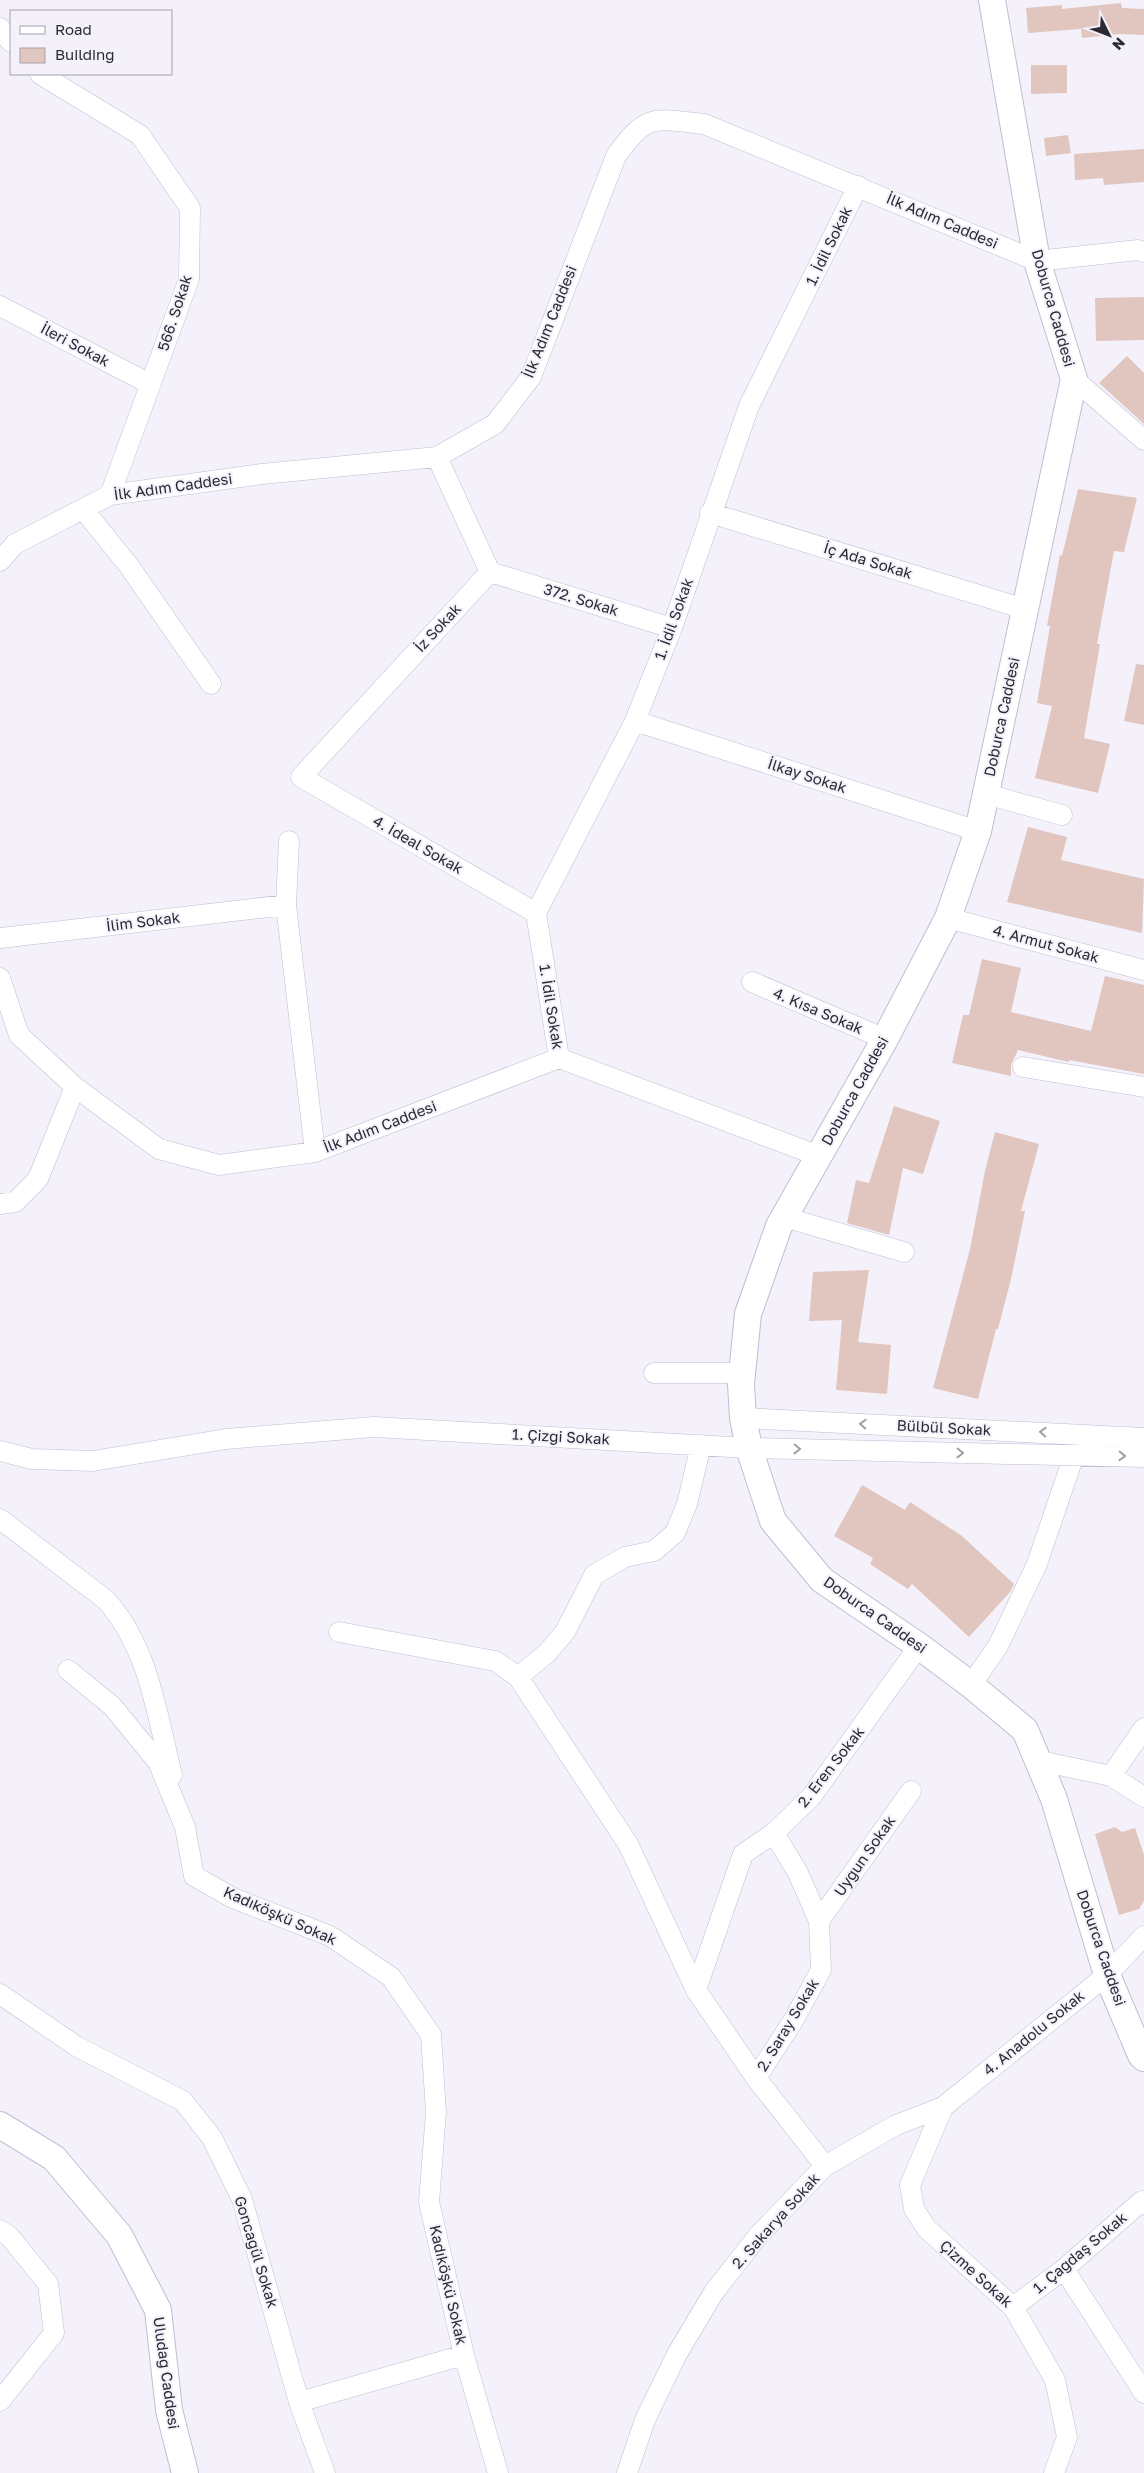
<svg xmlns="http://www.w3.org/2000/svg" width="1144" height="2473" viewBox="0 0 1144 2473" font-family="'Golos Text',sans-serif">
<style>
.building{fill:#e1c5bf}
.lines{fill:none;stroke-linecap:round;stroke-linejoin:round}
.minor-casing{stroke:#c2bcd4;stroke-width:21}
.major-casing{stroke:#c2bcd4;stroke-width:28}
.minor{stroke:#fff;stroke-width:20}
.major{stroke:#fff;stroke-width:26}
.oneway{stroke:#a09fa3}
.labels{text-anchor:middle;stroke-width:4;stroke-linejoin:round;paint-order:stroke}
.street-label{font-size:15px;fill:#2b2932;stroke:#f4f1fb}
</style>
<rect width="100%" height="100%" fill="#f4f1fb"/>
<path class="building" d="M1121,3L1122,8L1144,9V35L1120,34L1082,38L1081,29L1028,33L1026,8L1062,5V9Z
M1031,65H1067V93L1031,94Z
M1068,135L1071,153L1046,156L1044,138Z
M1144,149V182L1104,185L1103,178L1075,180L1074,154Z
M1144,297V340L1096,341L1095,298Z
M1127,356L1144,373V424L1099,383Z
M1078,489L1137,498L1124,552L1114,551L1097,644H1100L1084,738L1110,744L1098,793L1035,778L1052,706L1037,703L1050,626H1047L1060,555L1062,556Z
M1136,664L1144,665V725L1124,721Z
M1028,827L1067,837L1061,860L1144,879L1142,933L1007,902Z
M982,959L1021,968L1011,1012L1091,1031L1105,976L1144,985V1074L1069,1060V1062L1018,1050L1011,1065V1076L952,1063L963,1015H969Z
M894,1106L940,1121L923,1174L903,1168L889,1235L847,1223L856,1180L869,1183Z
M995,1132L1039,1144L1021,1211H1025L1011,1279L998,1329H996L978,1399L933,1388L970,1249L985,1171Z
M869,1270L858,1342L891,1345L887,1394L836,1390L842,1320L809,1321L813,1272Z
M862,1485L905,1510L910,1502L962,1536L1014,1584L1010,1592L969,1637L912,1584L908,1589L870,1564L873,1558L834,1536Z
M1115,1827L1122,1832L1135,1828L1144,1855V1901L1139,1909L1119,1915L1095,1834Z"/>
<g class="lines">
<g class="minor-casing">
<path id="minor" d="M0,28L11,42
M40,74L140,135L190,208L189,279L110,495
M0,306L150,384
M1074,379L1144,440
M437,457L490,572L301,777L536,913
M83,509L129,566L211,684
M710,513L1025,609
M0,561L15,544L110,495L262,474L437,457L495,424L531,377L616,156C647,112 654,119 704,124L1037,261L1138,250L1144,252
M490,572L672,628
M635,721L978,831
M986,794L1062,815
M289,841L286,905L315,1152
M948,918L1144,970
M0,938L286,905
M0,978L19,1035L75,1087L159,1149L219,1165L315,1152L559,1058L819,1156
M752,982L885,1039
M559,1058L536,913L635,721L672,628L749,406L858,186
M1023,1067L1144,1087
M0,1204L15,1202L38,1179L75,1087
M784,1217L904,1252
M654,1373H742
M743,1418L1144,1438
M0,1451L32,1459L93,1461L226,1439L374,1427L749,1448L1144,1457
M0,1519L106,1600C149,1648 157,1715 172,1775
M339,1632L495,1661L518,1677L628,1844L696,1990L756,2078L825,2166
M68,1670L112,1706L158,1762L185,1827L194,1876L233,1898L330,1936L391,1977L431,2035L436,2112L429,2202L464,2355L498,2473
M518,1677L547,1653L565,1632L594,1575L625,1557L654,1551L675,1533L687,1504L701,1445
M971,1685L998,1646L1037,1564L1074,1455V1443
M1040,1761L1111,1776L1144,1797
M1111,1776L1144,1728
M819,1921L911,1791
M696,1990L743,1854L774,1833L811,1797L919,1646
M0,1994L76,2046L183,2101L212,2138L242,2199L299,2402L325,2473
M756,2078L793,2021L821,1970L819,1921L798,1873L774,1833
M943,2107L910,2185L914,2209L927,2229L1013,2307L1055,2380L1067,2437L1054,2473
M0,2230L10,2237L48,2284L54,2333L0,2401
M1064,2269L1144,2393
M1013,2307L1064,2269L1142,2201L1144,2204
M299,2402L464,2355
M627,2473L645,2420L677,2354L714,2292L758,2236L825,2166L896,2125L943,2107L1107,1975L1144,1936"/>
</g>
<g class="major-casing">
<path id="major" d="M992,0L1037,261L1074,379L978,831L948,918L885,1039L779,1226L748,1314L741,1384L743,1418L749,1448L773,1521L822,1580L919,1646L971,1685L1025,1730L1054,1799L1107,1975L1141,2055L1144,2058
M0,2125L54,2158L119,2235L158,2310L169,2410L185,2473"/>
</g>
<use href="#minor" class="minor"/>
<use href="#major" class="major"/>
</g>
<defs><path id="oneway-chevron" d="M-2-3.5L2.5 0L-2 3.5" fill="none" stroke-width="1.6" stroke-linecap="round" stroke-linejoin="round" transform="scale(1.25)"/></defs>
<g class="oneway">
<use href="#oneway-chevron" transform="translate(863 1424) rotate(-177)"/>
<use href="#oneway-chevron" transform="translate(1043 1432) rotate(-177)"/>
<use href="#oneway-chevron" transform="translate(797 1449) rotate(1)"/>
<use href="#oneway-chevron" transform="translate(960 1453) rotate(1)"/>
<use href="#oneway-chevron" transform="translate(1122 1456) rotate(2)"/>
</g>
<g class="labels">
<g class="street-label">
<text transform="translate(942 221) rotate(23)" y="5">İlk Adım Caddesi</text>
<text transform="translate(829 246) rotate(-64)" y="5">1. İdil Sokak</text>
<text transform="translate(1053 308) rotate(74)" y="5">Doburca Caddesi</text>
<text transform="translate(175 313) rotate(-72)" y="5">566. Sokak</text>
<text transform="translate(550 322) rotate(-68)" y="5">İlk Adım Caddesi</text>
<text transform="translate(75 345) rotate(28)" y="5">İleri Sokak</text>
<text transform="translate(173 487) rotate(-8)" y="5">İlk Adım Caddesi</text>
<text transform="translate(868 561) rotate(17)" y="5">İç Ada Sokak</text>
<text transform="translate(581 600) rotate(17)" y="5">372. Sokak</text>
<text transform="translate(674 619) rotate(-70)" y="5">1. İdil Sokak</text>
<text transform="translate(438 628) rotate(-47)" y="5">İz Sokak</text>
<text transform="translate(1002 717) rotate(-78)" y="5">Doburca Caddesi</text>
<text transform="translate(807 776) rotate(18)" y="5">İlkay Sokak</text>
<text transform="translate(418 845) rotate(30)" y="5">4. İdeal Sokak</text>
<text transform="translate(143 922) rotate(-7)" y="5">İlim Sokak</text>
<text transform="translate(1046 944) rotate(15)" y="5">4. Armut Sokak</text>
<text transform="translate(551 1007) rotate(81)" y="5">1. İdil Sokak</text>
<text transform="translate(818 1011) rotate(23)" y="5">4. Kısa Sokak</text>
<text transform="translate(855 1091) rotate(-61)" y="5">Doburca Caddesi</text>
<text transform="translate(380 1127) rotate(-21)" y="5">İlk Adım Caddesi</text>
<text transform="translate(944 1428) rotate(3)" y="5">Bülbül Sokak</text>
<text transform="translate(561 1437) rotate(3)" y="5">1. Çizgi Sokak</text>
<text transform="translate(875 1615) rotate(35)" y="5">Doburca Caddesi</text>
<text transform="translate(831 1767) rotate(-52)" y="5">2. Eren Sokak</text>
<text transform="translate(865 1856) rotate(-55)" y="5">Uygun Sokak</text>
<text transform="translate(280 1916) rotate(24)" y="5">Kadıköşkü Sokak</text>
<text transform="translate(1101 1948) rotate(71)" y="5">Doburca Caddesi</text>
<text transform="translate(788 2025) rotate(-59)" y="5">2. Saray Sokak</text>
<text transform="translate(1034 2033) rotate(-39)" y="5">4. Anadolu Sokak</text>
<text transform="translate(776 2221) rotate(-48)" y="5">2. Sakarya Sokak</text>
<text transform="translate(256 2252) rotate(73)" y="5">Goncagül Sokak</text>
<text transform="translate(1080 2253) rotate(-40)" y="5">1. Çağdaş Sokak</text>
<text transform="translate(976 2274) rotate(42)" y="5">Çizme Sokak</text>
<text transform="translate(448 2285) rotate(77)" y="5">Kadıköşkü Sokak</text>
<text transform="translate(166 2373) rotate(82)" y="5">Uludağ Caddesi</text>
</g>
</g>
<rect x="10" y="10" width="162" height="65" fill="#f4f1fb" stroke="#a4a1ab"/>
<rect x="20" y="26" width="25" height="8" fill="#ffffff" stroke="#a4a1ab"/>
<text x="55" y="35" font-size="15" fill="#2b2932">Road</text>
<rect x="20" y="48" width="25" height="15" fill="#e1c5bf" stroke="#a4a1ab"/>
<text x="55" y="60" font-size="15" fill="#2b2932">Building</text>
<g transform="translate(1109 35) rotate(132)" stroke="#f4f1fb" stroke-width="4" paint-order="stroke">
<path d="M0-4L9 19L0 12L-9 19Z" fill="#2b2932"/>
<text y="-8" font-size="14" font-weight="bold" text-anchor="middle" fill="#2b2932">N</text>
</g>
</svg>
